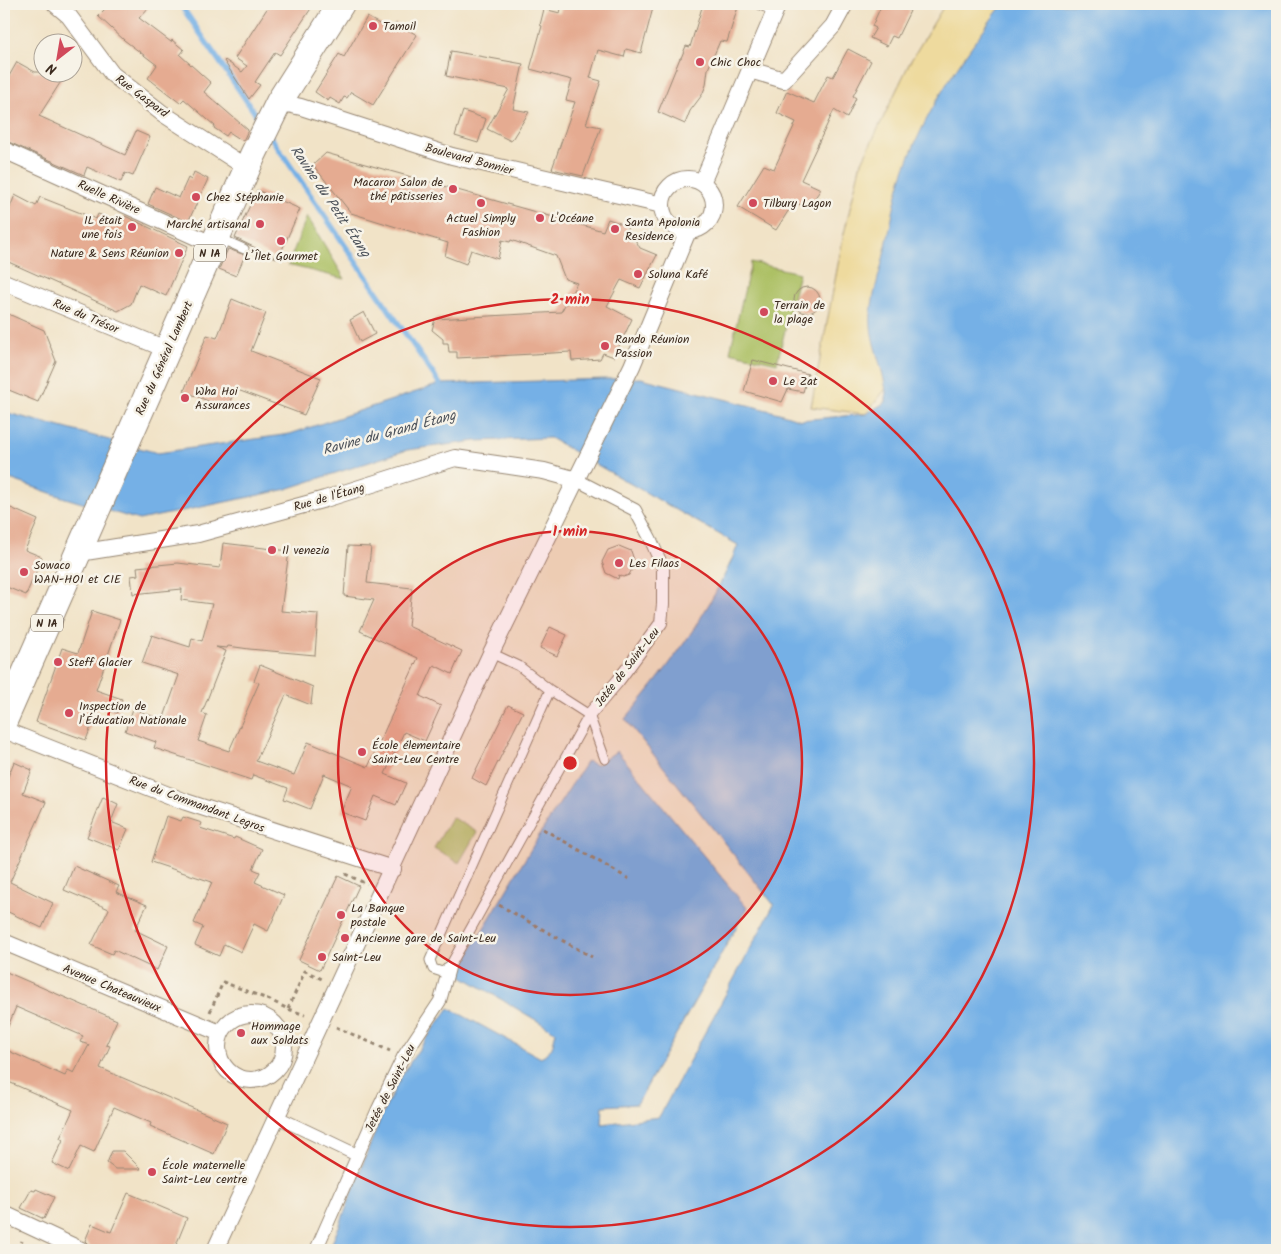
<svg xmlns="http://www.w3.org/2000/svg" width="1281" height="1254" viewBox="0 0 1281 1254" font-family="Kalam,sans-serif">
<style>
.green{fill:#acc064;stroke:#747541}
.sand{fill:#eeda9e;stroke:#94825e}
.water{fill:#75b0e6;stroke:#586d82}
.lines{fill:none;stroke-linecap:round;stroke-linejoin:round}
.stream{stroke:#75b0e6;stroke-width:5.5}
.building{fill:#e5ab91}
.service-casing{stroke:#968672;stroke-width:11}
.pedestrian-casing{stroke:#968672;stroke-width:14}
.minor-casing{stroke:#968672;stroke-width:18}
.primary-casing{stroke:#968672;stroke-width:28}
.path{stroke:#968672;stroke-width:3;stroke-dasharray:4 4;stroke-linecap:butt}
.service{stroke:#fff;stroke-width:9}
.pedestrian{stroke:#fff;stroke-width:12}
.minor{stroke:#fff;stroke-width:16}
.primary{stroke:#fff;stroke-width:26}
.ring{fill:none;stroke:#d62828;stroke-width:2.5}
.poi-dot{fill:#d1495b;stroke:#f7f3e8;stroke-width:2}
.labels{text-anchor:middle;stroke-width:5;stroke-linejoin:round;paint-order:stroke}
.shield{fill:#f7f3e8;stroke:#73665b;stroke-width:1}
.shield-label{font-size:11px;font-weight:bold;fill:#3b2a1e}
.poi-label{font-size:12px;fill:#3b2a1e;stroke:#f7f3e8;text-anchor:start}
.street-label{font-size:12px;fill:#3b2a1e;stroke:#f7f3e8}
.water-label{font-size:14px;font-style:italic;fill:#4c525a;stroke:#f7f3e8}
.centre{fill:#d62828;stroke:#f7f3e8;stroke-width:2.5}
.ring-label{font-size:15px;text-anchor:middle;font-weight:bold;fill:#d62828;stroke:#f7f3e8;stroke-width:5;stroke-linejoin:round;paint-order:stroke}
</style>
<rect width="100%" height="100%" fill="#f7f3e8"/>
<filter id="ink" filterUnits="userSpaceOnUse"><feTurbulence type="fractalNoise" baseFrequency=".02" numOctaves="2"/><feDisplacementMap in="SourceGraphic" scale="10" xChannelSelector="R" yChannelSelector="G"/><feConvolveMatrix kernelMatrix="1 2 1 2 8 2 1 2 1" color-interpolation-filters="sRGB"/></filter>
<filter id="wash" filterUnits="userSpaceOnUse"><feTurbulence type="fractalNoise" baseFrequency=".0096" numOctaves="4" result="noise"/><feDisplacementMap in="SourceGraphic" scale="20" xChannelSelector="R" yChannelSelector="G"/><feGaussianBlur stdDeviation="1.12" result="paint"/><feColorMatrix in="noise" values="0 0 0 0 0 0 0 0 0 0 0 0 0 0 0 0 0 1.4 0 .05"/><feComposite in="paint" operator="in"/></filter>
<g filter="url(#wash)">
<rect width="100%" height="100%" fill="#f1e3c7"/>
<path class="green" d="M307,216L345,279L288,265Z
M751,262L799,273L777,363L730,352Z
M452,817L477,832L459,863L434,848Z"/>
<path class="sand" d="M945,4H1033L894,378L866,414L811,407L843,238L860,166L910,62Z"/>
<path class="water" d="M1003,4H1277V1250H329C354,1195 370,1134 399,1081C413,1055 432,1032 449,1008L541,1058L552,1048L556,1032L457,973L543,829L587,761L596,765L617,751L747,908L637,1104L603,1106L602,1124L659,1117L774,905L625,719C669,668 713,608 738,545L550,438L476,441L407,450L283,490L139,520L62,497L4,477V412L158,453L290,434L440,384L641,378L779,413L801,420L866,414L886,402C888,372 868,345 871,313C873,292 881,270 885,250C891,227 894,202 901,180C922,115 962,57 1003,4Z"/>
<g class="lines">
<path class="stream" d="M180,4L261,122
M270,136L444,390"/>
</g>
<g id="blocks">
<path class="building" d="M110,4H152L139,18L171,42L172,40L184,50L180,55L211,83L204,92L248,130L243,141L229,132L226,136L214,128L215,126L184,99L180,103L148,78L157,65L124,40L98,16Z
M270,4H314L280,55L275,52L255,82L260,85L249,99L224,61L225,60L242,72L247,66L235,58Z
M562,4H654L641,53L626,49L624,57L598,50L590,78L601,81L586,124L601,127L583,176L552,169L575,102L566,100L572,80L530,69L542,26L540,25L544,9L560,13Z
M703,4H727L738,7L727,42L720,41L708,69L706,85L702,95L690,111L685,124L658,112L680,58H681L686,46L690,47Z
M882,4H895L910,11L897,38L892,36L887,46L870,38L876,28L872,26Z
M367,17L392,31L396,23L417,35L373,105L351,92L347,98L344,97L340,104L330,98L328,101L315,92L339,54L344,57Z
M848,49L871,61L853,96L856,98L847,118L834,110L801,180L821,189L808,208L794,202L776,230L738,207L764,165L774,169L796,122L777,113L787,91L814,103L828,75L833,77Z
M451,51L523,64L513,109L529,112L511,141L487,129L509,89L446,76Z
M17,62L35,72H67L39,116L125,155L136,131L150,137L133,176L125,173L121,182L87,167L84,175L4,140V85Z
M463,111L486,119L478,143L455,136Z
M326,153L603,231L608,219L628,226L624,237L636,241L640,248L657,255L640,288L621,280L607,306L632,319L614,357L603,353L600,359L572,361L571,352L457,358V352H449L448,343H443V339L432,330L435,319L561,312L577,283L565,279L556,256L511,240L510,242L502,240L498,259L471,250L466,264L445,256L448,243L351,213L313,165Z
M194,172L208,179L188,222L148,204L155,187L179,198L188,178L191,180Z
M257,190L300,209L278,259L235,238Z
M15,195L36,206L40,197L96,219L98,214L122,223L125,216L188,246L166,296L139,284L131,304L118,311L4,260V222Z
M228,249L245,255L236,276L219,269Z
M794 300a13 13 0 1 1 26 0a13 13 0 1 1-26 0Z
M232,299L266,313L251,351L321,378L304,415L235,389L227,409L184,391L207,335L217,338Z
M4,312L44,330L56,361L38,402L4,388Z
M364,312L375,334L360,342L350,320Z
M753,360L808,374L803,392L788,389L782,402L744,391Z
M4,505L38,520L25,550L42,557L26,595L4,586Z
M223,543L289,551L281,611L318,614L315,655L249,649L228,646L227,648L216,647L226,651L202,713L207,715L198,741L229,751L259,683L254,681L260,665L313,687L311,705L286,695L256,761L294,775L308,742L368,767L418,658L360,631L374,600L344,596L348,546L371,547L367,583L412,588L408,626L462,651L452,674L434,665L420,696L441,706L425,741L404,732L385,774L406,783L396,805L375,796L365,821L341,812L352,786L324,774L310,809L284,799L288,788L253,775L251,780L154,748L156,742L125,731L133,709L163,720L179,675L142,663L152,635L190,647L192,638L202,641L212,604L181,600L182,589L133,594L131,576L138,575L137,567L178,563L220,568Z
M619,546L631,551L635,563L629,575L623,577L619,575L618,579L606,573L602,562L608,550Z
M92,611L120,620L96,690L122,699L117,713L99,706L86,740L36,722L62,648L78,653Z
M550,627L567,635L557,656L540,648Z
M508,705L523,712L486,786L472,778Z
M14,762L32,770L23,793L46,802L10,882L53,903L42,928L4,910V786Z
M103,797L118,804L111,822L128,829L119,850L87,837Z
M166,816L181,821L183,817L202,823L200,828L234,839L235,837L262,849L253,869L260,872L255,882L284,895L268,931L254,924L241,952L224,944L219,956L195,945L203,927L194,923L212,882L151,862Z
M74,866L119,886L116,892L147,905L135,930L168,946L157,970L114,950L112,954L91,945L109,909L64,890Z
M338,876L359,886L320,970L299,960Z
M4,971L117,1020L106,1045L110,1046L100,1068L227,1123L214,1154L150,1126L151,1123L114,1107L94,1152L81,1146L69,1171L52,1163L63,1140L60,1138L73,1110L4,1080V1049L65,1076L68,1070L74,1073L89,1045L80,1042L83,1036L16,1007L4,1036Z
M112,1151H123L141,1169H115L107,1163Z
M36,1189L54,1197L44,1219L21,1208L31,1190L35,1191Z
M128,1193L187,1218L174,1250H91L89,1245L85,1241L92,1224L111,1232Z"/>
</g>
</g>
<g filter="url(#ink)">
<use href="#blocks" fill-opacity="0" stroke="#968672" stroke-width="1"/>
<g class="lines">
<g class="service-casing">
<path id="service" d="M758,4L775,11
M219,238L244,249
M491,653L519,666L550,690L589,715L449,968L442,972L433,969L430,960L550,690
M589,715L605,759"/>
</g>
<g class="pedestrian-casing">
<path id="pedestrian" d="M577,480L635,510L650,538L663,568V604L661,623L618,681L589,715
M277,1117L357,1155
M316,1250L378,1109L403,1057L440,1001L449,968"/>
</g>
<g class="minor-casing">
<path id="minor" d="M55,4L69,16L112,74L162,113L247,168
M750,70L784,80L833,26L845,4
M279,102L301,107L452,156L662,205
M4,150L214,245
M662 205a26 26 0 1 1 52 0a26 26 0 1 1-52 0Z
M702,183L778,4
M4,282L168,350
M79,553L198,534L325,499L455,458L544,471L577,480
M4,730L186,802L393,869
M4,942L220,1033
M218 1047a33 33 0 1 1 66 0a33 33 0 1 1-66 0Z
M4,1214L81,1250
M215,1250L491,653L632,366L688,231"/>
</g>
<g class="primary-casing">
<path id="primary" d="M4,721L253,155L279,102L341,4"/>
</g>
<path class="path" d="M543,829L629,879
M345,874L367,884
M499,905L592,957
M288,1009L305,971L322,979
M210,1012L223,982L270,1000L288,1009L305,1015
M336,1027L390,1051
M19,1250L22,1241"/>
<use href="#service" class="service"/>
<use href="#pedestrian" class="pedestrian"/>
<use href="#minor" class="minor"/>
<use href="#primary" class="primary"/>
</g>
</g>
<circle cx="570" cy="763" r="232" fill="#d62828" fill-opacity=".12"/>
<g class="ring">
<circle cx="570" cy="763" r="232"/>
<circle cx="570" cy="763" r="464"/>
</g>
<g class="poi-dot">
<circle cx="373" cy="26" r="5"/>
<circle cx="700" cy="62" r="5"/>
<circle cx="453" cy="189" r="5"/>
<circle cx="196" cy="197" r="5"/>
<circle cx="481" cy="203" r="5"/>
<circle cx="753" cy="203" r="5"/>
<circle cx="540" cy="218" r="5"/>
<circle cx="260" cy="224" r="5"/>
<circle cx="132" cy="227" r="5"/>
<circle cx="615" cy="229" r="5"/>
<circle cx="281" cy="241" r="5"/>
<circle cx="179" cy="253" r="5"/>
<circle cx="638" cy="274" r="5"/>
<circle cx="764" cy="312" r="5"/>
<circle cx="605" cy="346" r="5"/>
<circle cx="773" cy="381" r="5"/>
<circle cx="185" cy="398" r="5"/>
<circle cx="272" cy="550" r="5"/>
<circle cx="619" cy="563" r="5"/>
<circle cx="24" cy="572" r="5"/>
<circle cx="58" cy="662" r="5"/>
<circle cx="69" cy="713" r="5"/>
<circle cx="362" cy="752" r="5"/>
<circle cx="341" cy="915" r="5"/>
<circle cx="345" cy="938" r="5"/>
<circle cx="322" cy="957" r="5"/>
<circle cx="241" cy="1033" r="5"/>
<circle cx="152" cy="1172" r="5"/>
</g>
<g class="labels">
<g class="shield">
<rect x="194" y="244.5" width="32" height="17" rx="4"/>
<rect x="31" y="614.5" width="32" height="17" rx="4"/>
</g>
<g class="shield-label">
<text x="210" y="257">N 1A</text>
<text x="47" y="627">N 1A</text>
</g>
<g class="poi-label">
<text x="383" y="30">Tamoil</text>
<text x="710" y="66">Chic Choc</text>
<text x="443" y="186" text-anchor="end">Macaron Salon de<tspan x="443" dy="14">thé pâtisseries</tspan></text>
<text x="206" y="201">Chez Stéphanie</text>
<text x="763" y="207">Tilbury Lagon</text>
<text x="481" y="222" text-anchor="middle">Actuel Simply<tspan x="481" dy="14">Fashion</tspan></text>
<text x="550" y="222">L'Océane</text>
<text x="122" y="224" text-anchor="end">IL était<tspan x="122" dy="14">une fois</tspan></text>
<text x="625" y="226">Santa Apolonia<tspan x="625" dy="14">Residence</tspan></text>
<text x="250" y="228" text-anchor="end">Marché artisanal</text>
<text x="169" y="257" text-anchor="end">Nature &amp; Sens Réunion</text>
<text x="281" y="260" text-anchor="middle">L’Îlet Gourmet</text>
<text x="648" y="278">Soluna Kafé</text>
<text x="774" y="309">Terrain de<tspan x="774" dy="14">la plage</tspan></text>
<text x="615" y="343">Rando Réunion<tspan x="615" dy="14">Passion</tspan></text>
<text x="783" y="385">Le Zat</text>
<text x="195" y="395">Wha Hoi<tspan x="195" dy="14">Assurances</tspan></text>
<text x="282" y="554">Il venezia</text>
<text x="629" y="567">Les Filaos</text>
<text x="34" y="569">Sowaco<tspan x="34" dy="14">WAN-HOI et CIE</tspan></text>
<text x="68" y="666">Steff Glacier</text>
<text x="79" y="710">Inspection de<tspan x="79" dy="14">l’Éducation Nationale</tspan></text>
<text x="372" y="749">École élementaire<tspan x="372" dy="14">Saint-Leu Centre</tspan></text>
<text x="351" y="912">La Banque<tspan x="351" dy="14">postale</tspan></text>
<text x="355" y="942">Ancienne gare de Saint-Leu</text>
<text x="332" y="961">Saint-Leu</text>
<text x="251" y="1030">Hommage<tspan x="251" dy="14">aux Soldats</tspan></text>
<text x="162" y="1169">École maternelle<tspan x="162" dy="14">Saint-Leu centre</tspan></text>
</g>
<g class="street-label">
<text transform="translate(142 96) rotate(37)" y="4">Rue Gaspard</text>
<text transform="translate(469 159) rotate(15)" y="4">Boulevard Bonnier</text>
<text transform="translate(109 197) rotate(24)" y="4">Ruelle Rivière</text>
<text transform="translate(86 316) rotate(23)" y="4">Rue du Trésor</text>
<text transform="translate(164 358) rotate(-66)" y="4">Rue du Général Lambert</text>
<text transform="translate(329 497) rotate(-16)" y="4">Rue de l'Étang</text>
<text transform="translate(627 667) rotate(-52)" y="4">Jetée de Saint-Leu</text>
<text transform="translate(197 804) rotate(20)" y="4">Rue du Commandant Legros</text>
<text transform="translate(112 988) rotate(23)" y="4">Avenue Chateauvieux</text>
<text transform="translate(390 1088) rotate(-63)" y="4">Jetée de Saint-Leu</text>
</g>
<g class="water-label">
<text transform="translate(331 201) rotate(56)" y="5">Ravine du Petit Étang</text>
<text transform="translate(389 432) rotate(-15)" y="5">Ravine du Grand Étang</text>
</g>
</g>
<circle cx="570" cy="763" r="8" class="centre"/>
<g class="ring-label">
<text x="570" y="304">2 min</text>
<text x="570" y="536">1 min</text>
</g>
<rect width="1281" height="1254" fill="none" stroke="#f7f3e8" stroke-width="20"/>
<g transform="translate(58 58) rotate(211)"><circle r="24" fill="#f7f3e8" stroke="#aca397"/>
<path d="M0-4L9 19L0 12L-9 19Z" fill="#d1495b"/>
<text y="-8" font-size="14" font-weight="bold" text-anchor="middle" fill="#3b2a1e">N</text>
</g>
</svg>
